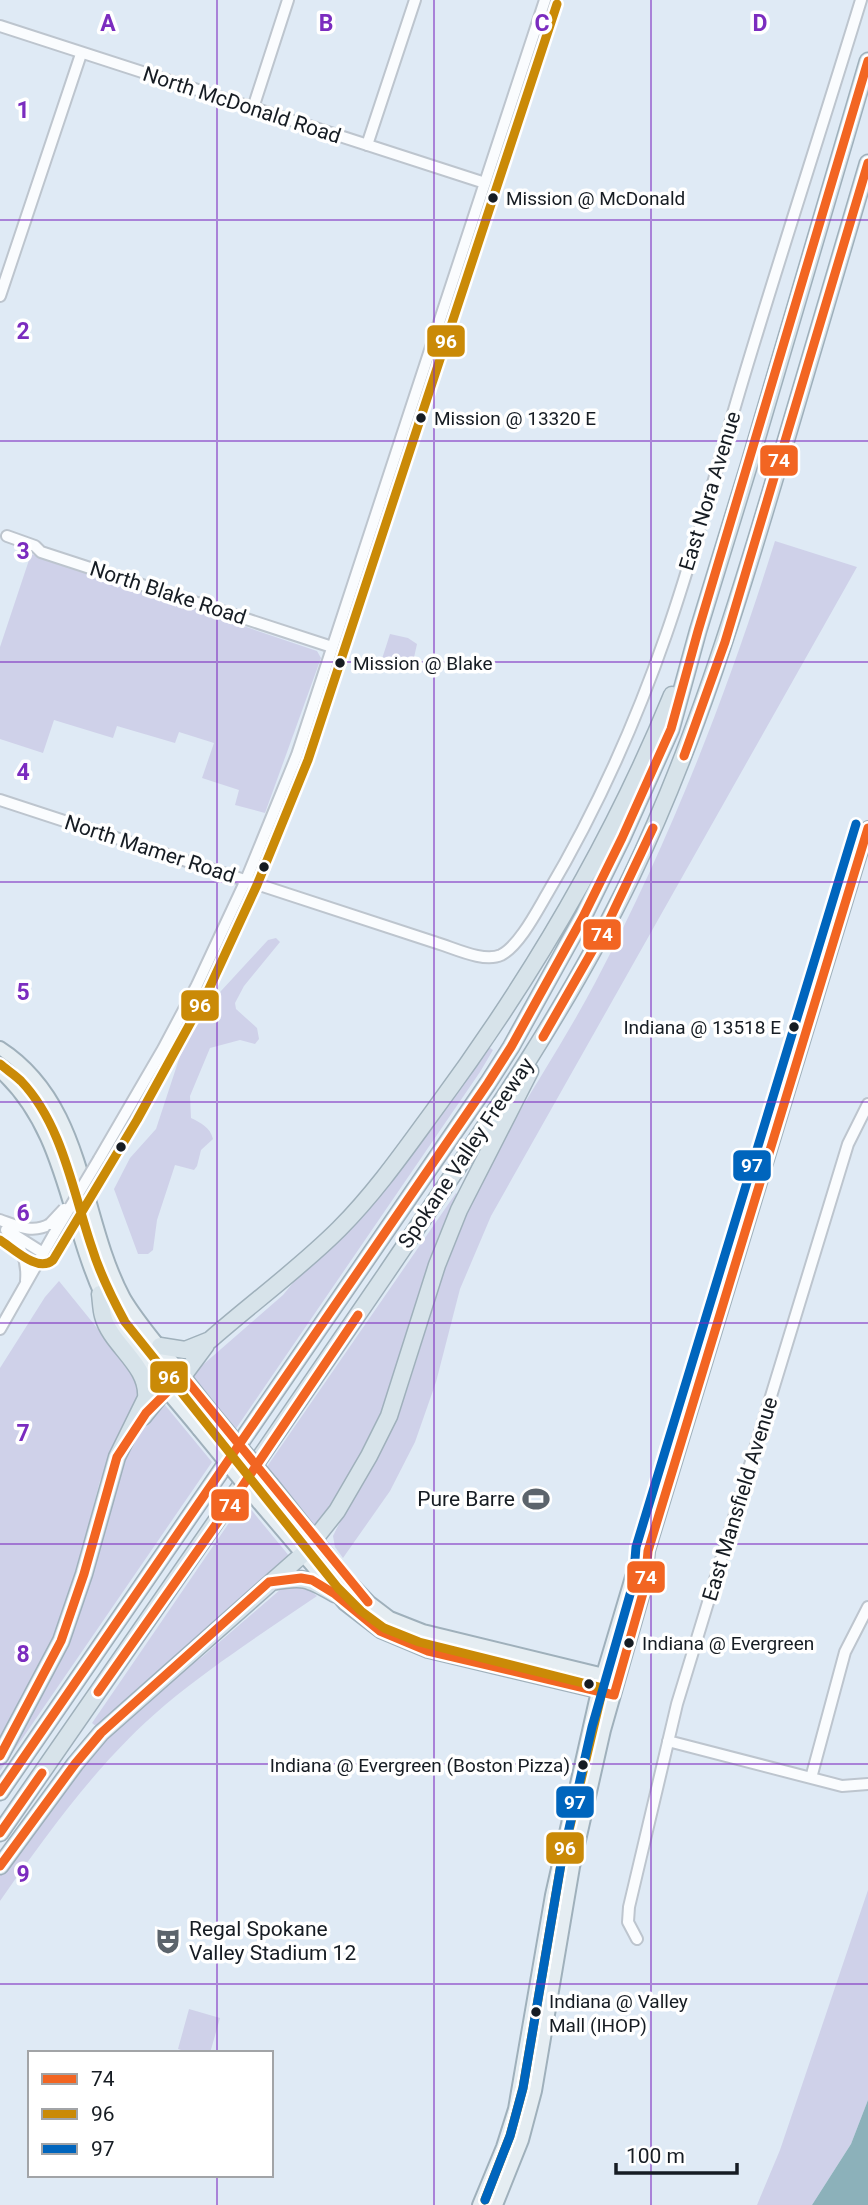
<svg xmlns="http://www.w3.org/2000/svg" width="868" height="2205" viewBox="0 0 868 2205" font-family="Roboto,sans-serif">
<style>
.green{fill:#cfd1e9}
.water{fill:#8cb1ba}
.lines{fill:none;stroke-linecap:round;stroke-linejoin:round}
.minor-casing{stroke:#bdc5ce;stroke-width:14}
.major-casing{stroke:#9fb0bb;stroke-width:16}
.highway-casing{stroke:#9fb0bb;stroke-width:19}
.minor{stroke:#fafcfe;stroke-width:10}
.major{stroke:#e5edf2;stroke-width:12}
.highway{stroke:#d7e3ea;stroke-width:16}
.minor-bridge-casing{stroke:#bdc5ce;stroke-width:14;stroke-linecap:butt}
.major-bridge-casing{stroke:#9fb0bb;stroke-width:16;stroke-linecap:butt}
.minor-bridge{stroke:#fafcfe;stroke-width:10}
.major-bridge{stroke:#e5edf2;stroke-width:12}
.bus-1-casing{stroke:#fff;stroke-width:14}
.bus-2-casing{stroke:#fff;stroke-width:14}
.bus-3-casing{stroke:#fff;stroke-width:14}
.bus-1{stroke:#f26522;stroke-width:9}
.bus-2{stroke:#ca8a07;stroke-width:9}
.bus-3{stroke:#0065bd;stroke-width:9}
.grid{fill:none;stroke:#7b2cbf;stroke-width:2;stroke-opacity:0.55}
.bus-dot{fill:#161c23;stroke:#fff;stroke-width:2.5}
.labels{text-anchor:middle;stroke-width:7;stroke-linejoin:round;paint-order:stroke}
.bus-label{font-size:19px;fill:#161c23;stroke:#fff;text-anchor:start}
.street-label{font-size:21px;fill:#161c23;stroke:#fff}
.poi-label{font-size:21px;fill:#161c23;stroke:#fff;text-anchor:end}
.grid-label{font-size:23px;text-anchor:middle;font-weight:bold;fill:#7b2cbf;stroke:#fff;stroke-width:7;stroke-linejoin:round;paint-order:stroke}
.line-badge{stroke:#fff;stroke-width:2.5}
.badge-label{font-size:19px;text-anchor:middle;font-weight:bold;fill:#fff}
</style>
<rect width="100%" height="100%" fill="#dfeaf5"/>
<path class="green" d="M775,541L857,567L491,1216L460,1289L436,1382L415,1442L390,1491L343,1558L335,1547L333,1536C353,1494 381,1460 398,1415C424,1347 437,1274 468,1207C504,1129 555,1059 595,983C670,841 727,694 775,541Z
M31,554L317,651L321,658L265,813L235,805L239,790L202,778L214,743L179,732L175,743L117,726L113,738L54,720L43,753L0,739V647Z
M390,634L408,638L417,644L411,671L381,662Z
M276,938L280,942L244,986L235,1003L236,1009L257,1028L259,1039L255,1044L240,1040L210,1048L190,1096L191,1118C201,1123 210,1127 213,1139L201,1150L197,1166L194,1170L175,1165L157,1220L153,1250L148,1254H138L114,1189L130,1158L156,1129L180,1056L192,1033L221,991L268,940Z
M487,1046L493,1050L480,1072L235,1430L190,1376L283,1295Z
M456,1193L458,1195L387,1408L351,1479L314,1529L266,1468Z
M59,1281L136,1376L140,1392L100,1481L71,1592L54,1641L0,1744V1368L45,1297Z
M160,1399L212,1462L0,1771V1763C17,1732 37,1702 51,1669C89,1580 100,1478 160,1399Z
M244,1501L290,1557L97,1727L92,1723Z
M290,1585L307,1588L317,1596C266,1631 213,1665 165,1705C100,1760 49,1831 0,1901V1875L108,1735L178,1673L202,1657L281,1589Z
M868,1890V2100L851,2144L812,2205H757L780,2150Z
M189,2009L220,2018L210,2053H190L178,2049Z"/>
<path class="water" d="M868,2100V2205H812L851,2144Z"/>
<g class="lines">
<g class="minor-casing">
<path id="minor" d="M0,26L485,183
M253,108L288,0
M367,145L415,0
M0,296L81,54
M7,536L35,546L41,552L332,647
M0,800L437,943C454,948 484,963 501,955C519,946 537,911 547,894C595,813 635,724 666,635C694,555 715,474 739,393C778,262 821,131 861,0
M99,1159L163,1049L197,985L246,880L297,755L545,0
M0,1220C17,1226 33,1234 50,1224
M6,1230C20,1246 28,1258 26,1281
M13,1234L43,1253
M0,1329L54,1234
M668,1741L842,1786L868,1784
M811,1778L845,1652L868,1607
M637,1939L628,1922L629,1907L677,1704L848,1144L868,1104"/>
</g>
<g class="major-casing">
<path id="major" d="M0,1048C87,1104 80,1216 124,1298C134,1315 147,1331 159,1346C178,1368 195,1391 213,1413
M0,1071C65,1130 67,1221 102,1296C124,1346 165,1388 199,1430
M272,1484L348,1580L369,1602L390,1618L423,1631L608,1676
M258,1502L345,1604L380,1631L428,1651L605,1693
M479,2205L503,2147L515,2109L552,1895L598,1691L632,1577L646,1555
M496,2205L522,2140L535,2091L573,1867L604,1730L645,1586L648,1551L868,828"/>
</g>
<g class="highway-casing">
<path id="highway" d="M160,1346L185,1350L210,1340C252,1303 299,1269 339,1229C375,1193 405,1150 435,1109C529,982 612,842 672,695
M143,1417L160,1396L183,1376L206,1345
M272,1582C303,1576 307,1578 335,1594
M0,1756L61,1641L84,1574L117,1457L146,1398C149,1365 111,1346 103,1316C101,1309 101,1301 100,1294
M0,1792L488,1083L511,1047L583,917L622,838L671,729L698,631L749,465L868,61
M0,1833C129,1647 258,1462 385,1275C472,1146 563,1018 631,877C693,748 735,612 776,474C807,370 838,266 868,163
M0,1866L75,1764L101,1733L302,1555L337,1511L369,1456L389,1416L437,1265L459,1210L530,1071"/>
</g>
<use href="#minor" class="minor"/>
<use href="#major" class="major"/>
<use href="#highway" class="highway"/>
<g class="minor-bridge-casing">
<path id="minor-bridge" d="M50,1224L64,1209
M54,1234L99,1159"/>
</g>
<g class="major-bridge-casing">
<path id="major-bridge" d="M213,1413L272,1484
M199,1430L258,1502"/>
</g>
<use href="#minor-bridge" class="minor-bridge"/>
<use href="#major-bridge" class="major-bridge"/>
<g class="bus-1-casing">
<path id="bus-1" d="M684,756L725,642L868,163
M543,1037L606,927L653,828
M98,1692L227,1509L358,1315
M0,1756L61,1641L84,1574L117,1457L146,1413L183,1376L368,1602
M0,1792L488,1083L511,1047L583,917L622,838L671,729L698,631L868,61
M0,1833L42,1773
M0,1866L75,1764L101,1733L269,1582L301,1578L312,1580L335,1594L380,1631L428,1651L614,1695L645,1586L648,1551L868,828"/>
</g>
<g class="bus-2-casing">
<path id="bus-2" d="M0,1064C7,1070 15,1075 21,1081C63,1125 73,1193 92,1248C100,1274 112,1298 125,1322L338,1588L361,1611L384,1628L419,1642L603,1688L561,1864L523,2088L510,2136L485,2200
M0,1240C14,1249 38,1273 53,1260L137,1120L208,991L257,885L308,760L557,4"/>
</g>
<g class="bus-3-casing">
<path id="bus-3" d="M485,2200L510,2136L523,2088L561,1864L592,1727L633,1584L636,1547L856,824"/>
</g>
<use href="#bus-1" class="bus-1"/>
<use href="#bus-2" class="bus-2"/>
<use href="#bus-3" class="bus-3"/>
</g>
<path class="grid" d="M217,0V2053M434,0V2205M651,0V2205M0,220H868M0,441H868M0,662H868M0,882H868M0,1102H868M0,1323H868M0,1544H868M0,1764H868M0,1984H868M217,2175V2205"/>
<defs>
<g id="stadium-bare" transform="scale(2.1)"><path d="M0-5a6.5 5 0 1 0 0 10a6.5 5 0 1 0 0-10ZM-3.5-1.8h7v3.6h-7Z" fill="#5c646c" stroke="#fff" stroke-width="2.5" paint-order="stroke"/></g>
<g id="theatre-bare" transform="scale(2.1)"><path d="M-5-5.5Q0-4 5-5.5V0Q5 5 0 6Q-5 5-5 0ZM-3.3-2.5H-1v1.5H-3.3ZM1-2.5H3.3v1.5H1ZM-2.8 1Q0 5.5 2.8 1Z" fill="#5c646c" stroke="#fff" stroke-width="2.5" paint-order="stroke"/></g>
</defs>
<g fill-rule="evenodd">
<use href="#stadium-bare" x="536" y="1499"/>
<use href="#theatre-bare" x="168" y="1941"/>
</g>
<g class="bus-dot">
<circle cx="493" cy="198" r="6"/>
<circle cx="421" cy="418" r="6"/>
<circle cx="340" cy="663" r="6"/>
<circle cx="264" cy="867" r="6"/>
<circle cx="794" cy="1027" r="6"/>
<circle cx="121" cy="1147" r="6"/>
<circle cx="629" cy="1643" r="6"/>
<circle cx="589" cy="1684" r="6"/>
<circle cx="583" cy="1765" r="6"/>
<circle cx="536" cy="2012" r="6"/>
</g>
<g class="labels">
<g class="bus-label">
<text x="506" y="205">Mission @ McDonald</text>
<text x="434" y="425">Mission @ 13320 E</text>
<text x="353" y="670">Mission @ Blake</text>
<text x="781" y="1034" text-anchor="end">Indiana @ 13518 E</text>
<text x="642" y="1650">Indiana @ Evergreen</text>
<text x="570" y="1772" text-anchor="end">Indiana @ Evergreen (Boston Pizza)</text>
<text x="549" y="2008">Indiana @ Valley<tspan x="549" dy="24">Mall (IHOP)</tspan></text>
</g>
<g class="street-label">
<text transform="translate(242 105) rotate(18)" y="7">North McDonald Road</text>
<text transform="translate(710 491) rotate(-73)" y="7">East Nora Avenue</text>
<text transform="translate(168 593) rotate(18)" y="7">North Blake Road</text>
<text transform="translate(150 849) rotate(18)" y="7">North Mamer Road</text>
<text transform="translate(466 1153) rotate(-56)" y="7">Spokane Valley Freeway</text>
<text transform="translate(740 1499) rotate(-73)" y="7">East Mansfield Avenue</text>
</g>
<g class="poi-label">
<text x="515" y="1506">Pure Barre</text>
<text x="189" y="1936" text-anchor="start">Regal Spokane<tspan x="189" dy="24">Valley Stadium 12</tspan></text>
</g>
</g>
<g class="grid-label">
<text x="108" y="31">A</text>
<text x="326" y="31">B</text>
<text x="542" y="31">C</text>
<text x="760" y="31">D</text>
<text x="23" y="118">1</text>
<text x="23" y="339">2</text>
<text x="23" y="559">3</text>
<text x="23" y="780">4</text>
<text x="23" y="1000">5</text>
<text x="23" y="1221">6</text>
<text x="23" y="1441">7</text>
<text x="23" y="1662">8</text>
<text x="23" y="1882">9</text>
</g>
<g class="line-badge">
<rect x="426" y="324" width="40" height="34" rx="7" fill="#ca8a07"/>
<rect x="759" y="444" width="40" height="33" rx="7" fill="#f26522"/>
<rect x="582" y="918" width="40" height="33" rx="7" fill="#f26522"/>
<rect x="180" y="989" width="40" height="33" rx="7" fill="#ca8a07"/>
<rect x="732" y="1149" width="40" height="33" rx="7" fill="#0065bd"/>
<rect x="149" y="1360" width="40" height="34" rx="7" fill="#ca8a07"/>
<rect x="210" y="1488" width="40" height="34" rx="7" fill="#f26522"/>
<rect x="626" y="1560" width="40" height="34" rx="7" fill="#f26522"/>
<rect x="555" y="1785" width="40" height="34" rx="7" fill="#0065bd"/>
<rect x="545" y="1831" width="40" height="34" rx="7" fill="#ca8a07"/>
</g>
<g class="badge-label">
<text x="446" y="348">96</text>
<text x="779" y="467">74</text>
<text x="602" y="941">74</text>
<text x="200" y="1012">96</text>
<text x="752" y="1172">97</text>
<text x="169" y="1384">96</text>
<text x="230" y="1512">74</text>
<text x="646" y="1584">74</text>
<text x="575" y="1809">97</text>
<text x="565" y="1855">96</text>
</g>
<rect x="28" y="2051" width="245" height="126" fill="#ffffff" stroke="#a2a4a7" stroke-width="2"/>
<rect x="42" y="2074" width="35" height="10" fill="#f26522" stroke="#a2a4a7" stroke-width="2"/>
<text x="91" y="2086" font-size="21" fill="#161c23">74</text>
<rect x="42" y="2109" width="35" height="10" fill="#ca8a07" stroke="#a2a4a7" stroke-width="2"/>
<text x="91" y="2121" font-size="21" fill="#161c23">96</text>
<rect x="42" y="2144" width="35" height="10" fill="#0065bd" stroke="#a2a4a7" stroke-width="2"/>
<text x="91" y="2156" font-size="21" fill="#161c23">97</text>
<path d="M616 2163v10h121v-10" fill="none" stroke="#161c23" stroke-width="3.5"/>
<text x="626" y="2163" font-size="21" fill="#161c23" stroke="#ffffff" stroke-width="5" paint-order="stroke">100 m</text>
</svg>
